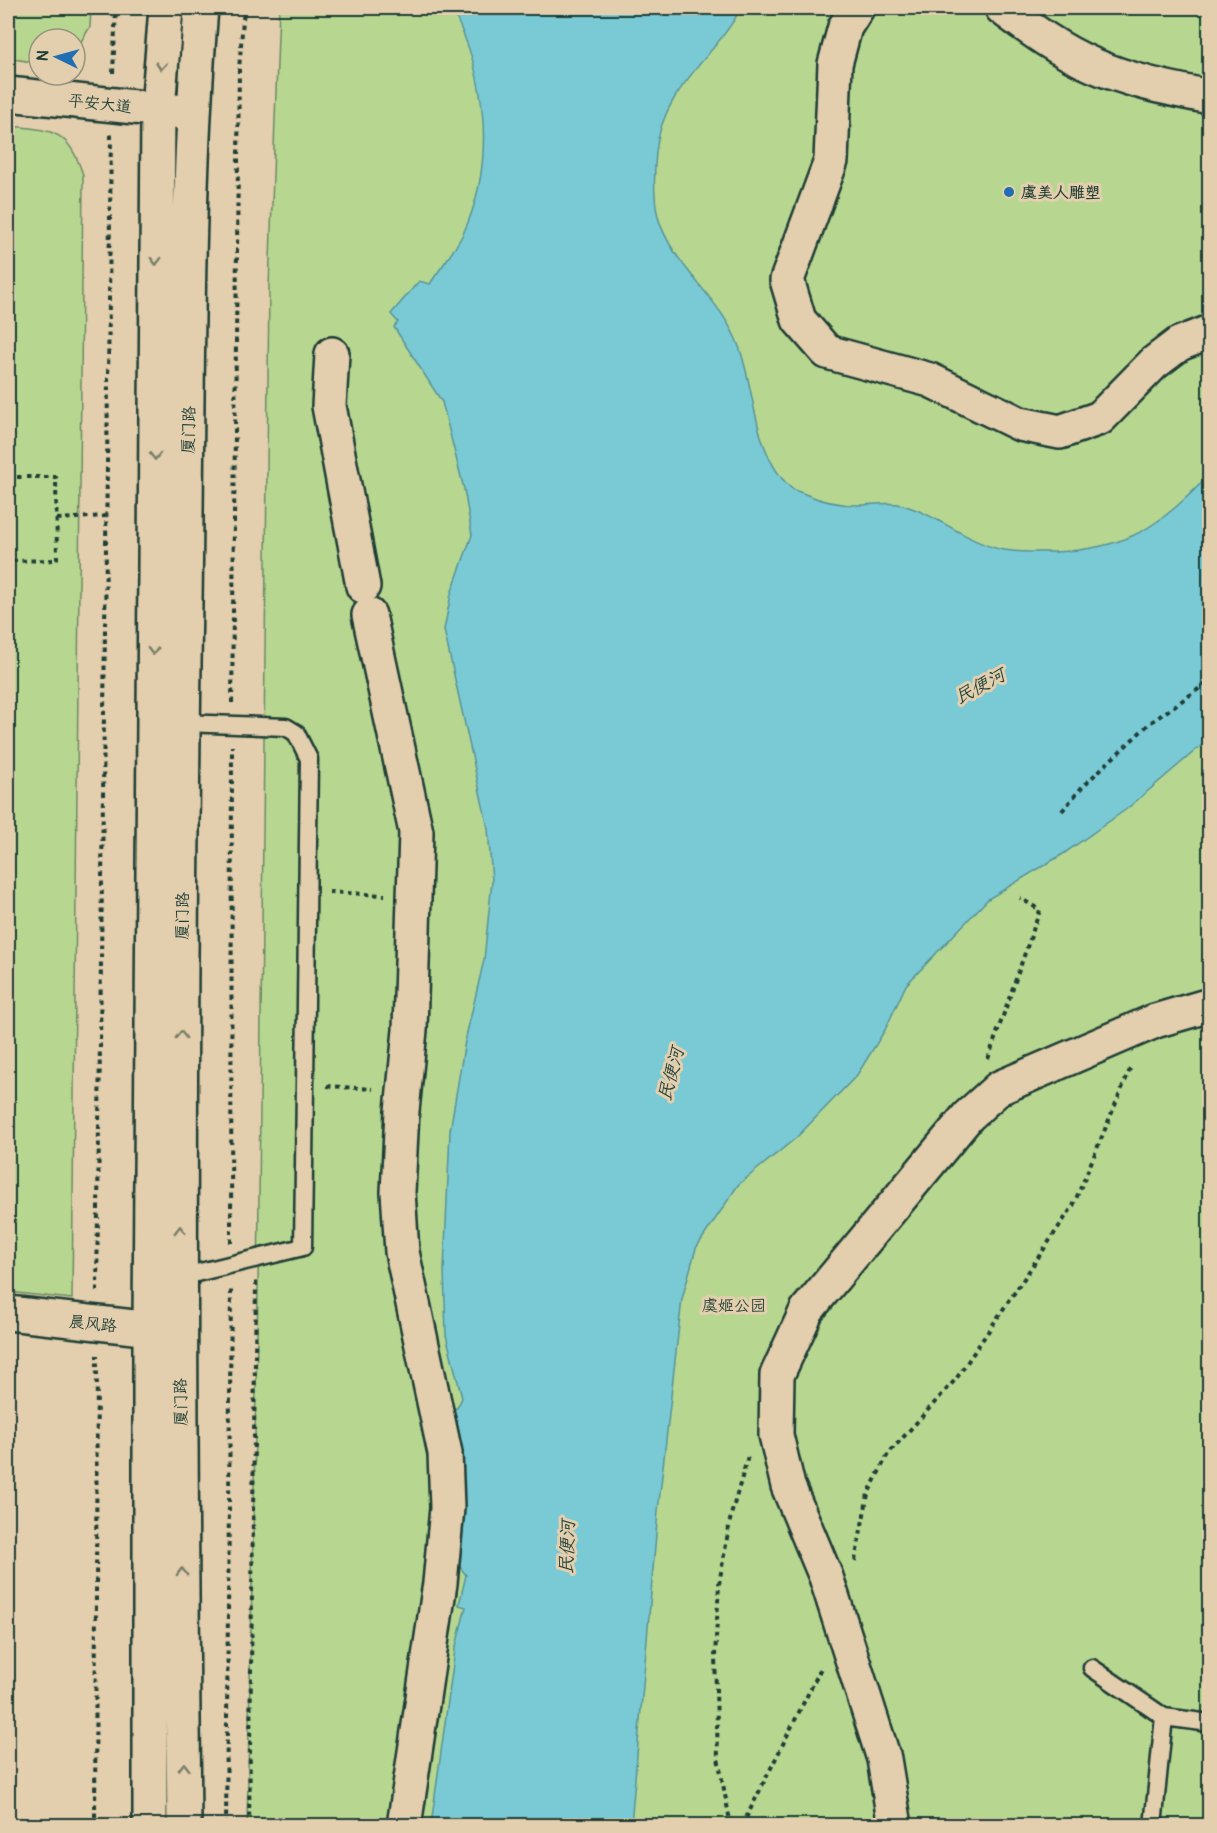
<svg xmlns="http://www.w3.org/2000/svg" width="1217" height="1833" viewBox="0 0 1217 1833" font-family="Pangolin,'LXGW WenKai TC',sans-serif">
<style>
.green{fill:#b7d791;stroke:#6b8a62;stroke-width:1.5}
.water{fill:#7acad6;stroke:#569295;stroke-width:1.5}
.lines{fill:none;stroke-linecap:round;stroke-linejoin:round}
.lane-casing{stroke:#1f3d34;stroke-width:21}
.street-casing{stroke:#1f3d34;stroke-width:38}
.secondary-casing{stroke:#1f3d34;stroke-width:38}
.path{stroke:#1f3d34;stroke-width:4;stroke-dasharray:4.5 4.5;stroke-linecap:butt}
.lane{stroke:#e3cead;stroke-width:16}
.street{stroke:#e3cead;stroke-width:33}
.secondary{stroke:#e3cead;stroke-width:33}
.oneway{stroke:#777e6a}
.poi-dot{fill:#1f6fb2;stroke:#e3cead;stroke-width:2}
.labels{text-anchor:middle;stroke-width:6;stroke-linejoin:round;paint-order:stroke}
.street-label{font-size:16px;fill:#1f3d34;stroke:#e3cead}
.poi-label{font-size:16px;font-weight:bold;fill:#1f3d34;stroke:#e3cead;text-anchor:start}
.park-label{font-size:16px;fill:#274539;stroke:#e3cead}
.water-label{font-size:18px;font-style:italic;fill:#24443c;stroke:#e3cead}
</style>
<rect width="100%" height="100%" fill="#e3cead"/>
<filter id="ink" filterUnits="userSpaceOnUse"><feTurbulence type="fractalNoise" baseFrequency=".0167" numOctaves="2"/><feDisplacementMap in="SourceGraphic" scale="12" xChannelSelector="R" yChannelSelector="G"/><feConvolveMatrix kernelMatrix="1 2 1 2 8 2 1 2 1" color-interpolation-filters="sRGB"/></filter>
<g filter="url(#ink)">
<path class="green" d="M8,8H91L90,27L75,51V39H39V63L8,58Z
M279,8H1209V1825L247,1826L258,1291L269,288Z
M8,126C53,130 68,129 83,175L72,1299L8,1292Z"/>
<path class="water" d="M451,8H741C715,58 662,88 656,152C654,173 653,196 658,217C672,266 720,297 738,344C756,389 752,453 791,488C794,491 801,492 805,494C821,501 840,505 858,505C871,505 886,502 898,504C934,512 963,540 999,549C1016,553 1036,552 1054,552C1128,549 1159,527 1209,475V739L1128,808L1063,854L988,899L906,985L885,1030L857,1075L797,1137L738,1185L696,1248L682,1299L658,1511L631,1825H431L455,1650L466,1607L459,1605L466,1575L454,1559L448,1409L457,1408L462,1398L446,1335L444,1270L450,1131L465,1041L484,960L492,881L488,828L444,630L451,594L472,535L464,489L442,402L394,327L398,322L391,314L419,281L430,284C440,268 454,252 463,234C496,164 487,74 451,8Z"/>
<g class="lines">
<g class="lane-casing">
<path id="lane" d="M180,1277L303,1247L309,759L296,733L286,727L183,723
M1092,1668L1164,1717
M1153,1826L1164,1717L1210,1723"/>
</g>
<g class="street-casing">
<path id="street" d="M857,8L845,27L835,64L831,161L787,280L799,320L827,352L930,380L1020,424L1060,432L1100,418L1154,363L1179,344L1210,332
M1002,8C1030,29 1060,51 1093,65C1129,81 1171,89 1210,97
M8,94L193,113
M332,354L329,406L363,586
M369,615L416,832L410,1030L402,1111L398,1192L402,1252L445,1453L447,1508L440,1583L404,1826
M8,1313L179,1332
M895,1826L884,1759L826,1577L788,1486L776,1435L777,1375L807,1310L968,1116L999,1088L1155,1021L1210,1005"/>
</g>
<g class="secondary-casing">
<path id="secondary" d="M150,1826V1329L158,109L166,8
M184,1826C180,1417 178,1009 185,601C188,403 185,205 201,8"/>
</g>
<path class="path" d="M113,73L116,8
M8,477H56L57,560L8,561
M57,519L107,516
M232,703L239,69L244,8
M1062,811L1083,786L1150,723L1210,681
M329,892L385,895
M988,1059L1040,910L1020,898
M327,1086L373,1089
M231,1243L232,746
M97,1291L111,134
M855,1561L868,1494L888,1454L956,1379L1073,1206L1131,1067
M95,1826L97,1355
M226,1826L231,1289
M249,1826L256,1280
M731,1826L718,1758L715,1656L719,1584L731,1515L748,1456
M742,1826L821,1668"/>
<use href="#lane" class="lane"/>
<use href="#street" class="street"/>
<use href="#secondary" class="secondary"/>
</g>
<defs><path id="oneway-chevron" d="M-2-3.5L2.5 0L-2 3.5" fill="none" stroke-width="1.6" stroke-linecap="round" stroke-linejoin="round" transform="scale(1.5)"/></defs>
<g class="oneway">
<use href="#oneway-chevron" transform="translate(161 66) rotate(95)"/>
<use href="#oneway-chevron" transform="translate(156 261) rotate(90)"/>
<use href="#oneway-chevron" transform="translate(155 456) rotate(90)"/>
<use href="#oneway-chevron" transform="translate(153 651) rotate(90)"/>
<use href="#oneway-chevron" transform="translate(181 1035) rotate(-90)"/>
<use href="#oneway-chevron" transform="translate(180 1230) rotate(-90)"/>
<use href="#oneway-chevron" transform="translate(182 1572) rotate(-91)"/>
<use href="#oneway-chevron" transform="translate(184 1767) rotate(-91)"/>
</g>
</g>
<circle class="poi-dot" cx="1009" cy="192" r="6"/>
<g class="labels">
<g class="street-label">
<text transform="translate(100 103) rotate(6)" y="6">平安大道</text>
<text transform="translate(188 430) rotate(-89)" y="6">厦门路</text>
<text transform="translate(182 916) rotate(-90)" y="6">厦门路</text>
<text transform="translate(93 1323) rotate(6)" y="6">晨风路</text>
<text transform="translate(180 1402) rotate(-91)" y="6">厦门路</text>
</g>
<g class="poi-label">
<text x="1021" y="198">虞美人雕塑</text>
</g>
<g class="park-label">
<text x="734" y="1311">虞姬公园</text>
</g>
<g class="water-label">
<text transform="translate(980 686) rotate(-28)" y="6">民便河</text>
<text transform="translate(671 1074) rotate(-75)" y="6">民便河</text>
<text transform="translate(567 1547) rotate(-88)" y="6">民便河</text>
</g>
</g>
<rect width="1217" height="1833" fill="none" stroke="#e3cead" stroke-width="30"/>
<rect x="15" y="15" width="1187" height="1803" fill="none" stroke="#1f3d34" stroke-width="2" filter="url(#ink)"/>
<g transform="translate(57 57) rotate(275)"><circle r="28" fill="#e3cead" stroke="#95947d" stroke-width="1.5"/>
<path d="M0-4.5L10 22L0 15L-10 22Z" fill="#1f6fb2"/>
<text y="-9" font-size="16" font-weight="bold" text-anchor="middle" fill="#1f3d34">N</text>
</g>
</svg>
